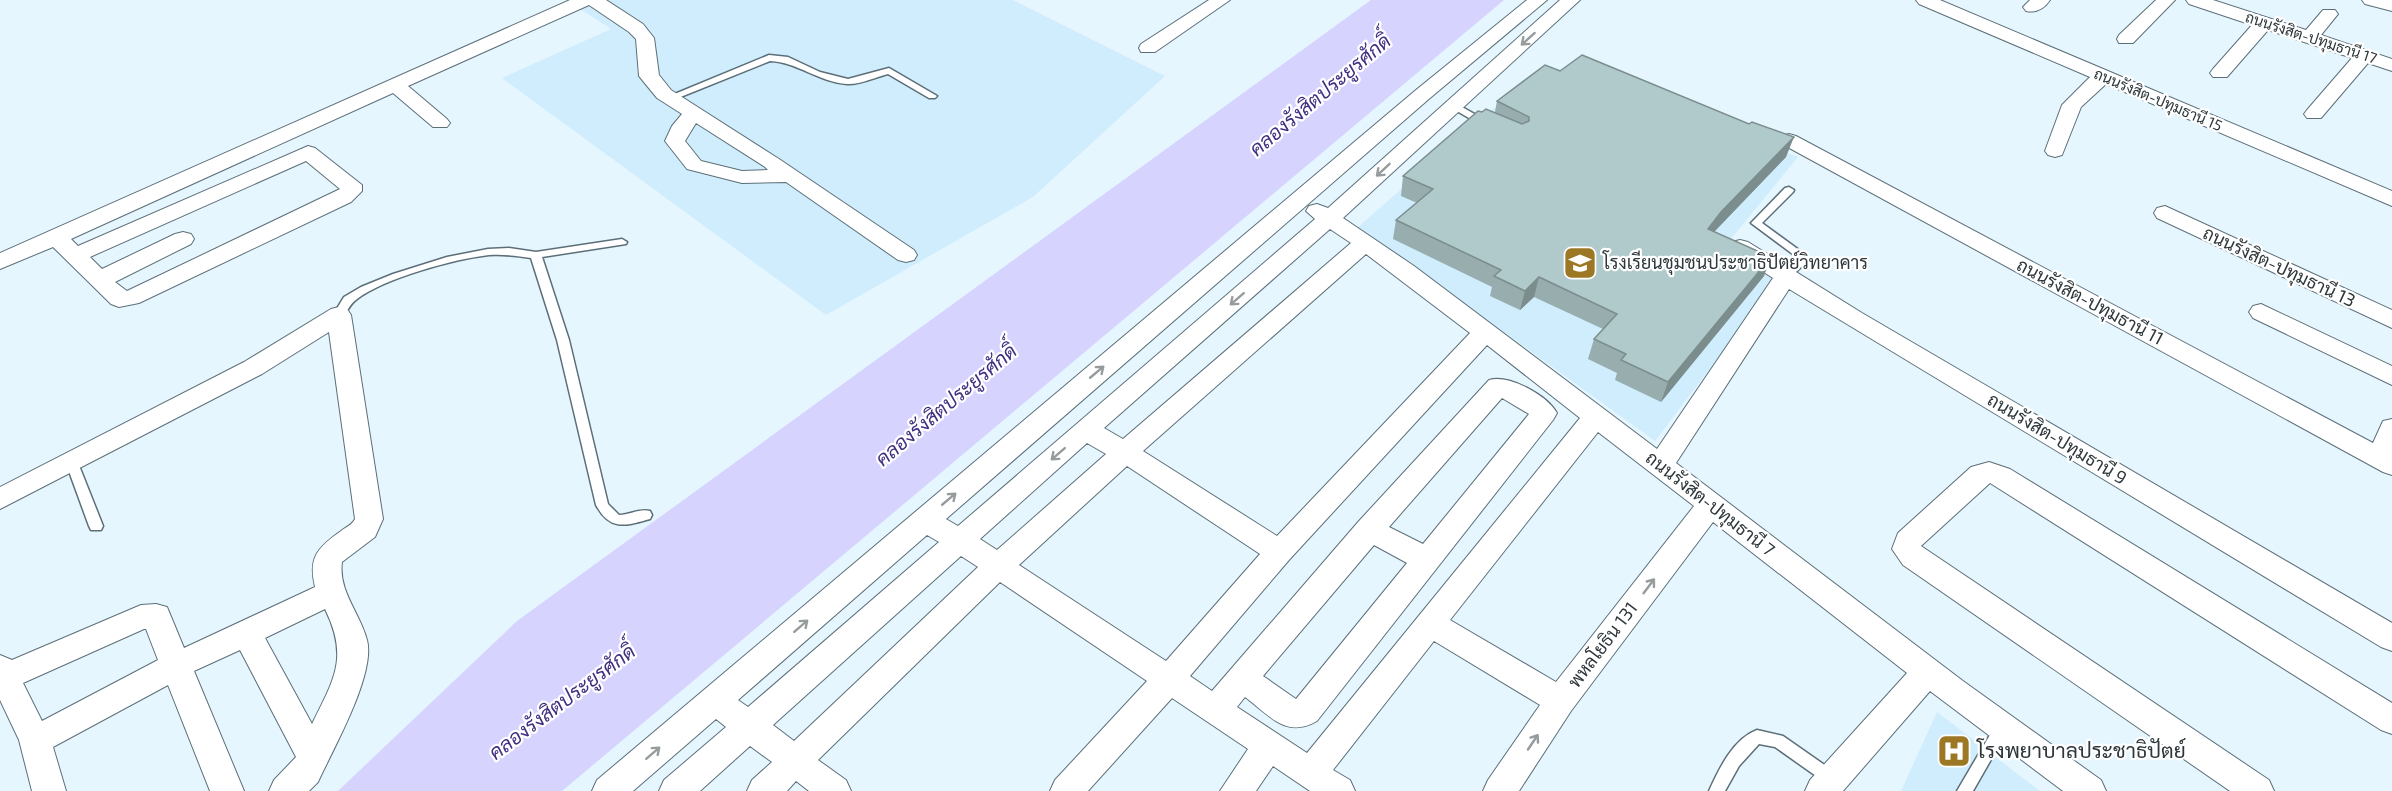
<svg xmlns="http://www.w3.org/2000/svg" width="2392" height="791" viewBox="0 0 2392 791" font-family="'Exo 2',Sarabun,sans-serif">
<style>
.built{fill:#d0edfd}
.water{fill:#d6d3ff}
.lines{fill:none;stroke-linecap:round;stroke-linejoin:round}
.lane-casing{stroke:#5c6f78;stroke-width:3}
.street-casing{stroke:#5c6f78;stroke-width:2}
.lane{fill:#fff;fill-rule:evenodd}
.street{fill:#fff;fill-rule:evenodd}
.wall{fill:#97adae}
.shaded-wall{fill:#7b8d8d}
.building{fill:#b0c9ca;stroke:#7b8d8d;stroke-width:1.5}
.oneway{stroke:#969b9d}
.labels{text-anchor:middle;stroke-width:4.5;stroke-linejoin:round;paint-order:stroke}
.far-street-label{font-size:15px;fill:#2e373b;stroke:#fff}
.poi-label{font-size:18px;fill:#2e373b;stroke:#fff;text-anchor:start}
.street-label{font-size:18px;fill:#2e373b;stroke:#fff}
.water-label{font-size:20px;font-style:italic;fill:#412f80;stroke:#fff}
.near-poi-label{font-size:21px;fill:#2e373b;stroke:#fff;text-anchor:start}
</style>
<rect width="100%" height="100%" fill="#e5f6ff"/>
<path class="built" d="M566,0H1013L1165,76L1033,197L826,315L502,78L611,29Z
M1545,64L1798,157L1721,251L1781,275L1655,441L1358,227Z
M1937,712L2040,791H1901Z"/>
<path class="water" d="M1371,0H1504L562,791H338L517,621Z"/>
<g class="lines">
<g class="lane-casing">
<path id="lane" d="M769,55L788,57L820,72L848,79L889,68L937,96L935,98H929L888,74C876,77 859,85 847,84C819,82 797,62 770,61L673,100L670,101L665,98Z
M1453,102L1487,121L1489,123L1487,125H1481L1450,107L1448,105Z
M1789,187L1794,190L1793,192L1762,223L1810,258L1790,278L1786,280L1781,276L1798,258L1751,223L1785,188Z
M622,239L627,242L626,244L542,257L569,340L608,504L619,515C629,515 640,508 650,511L652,515L650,519C625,526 610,531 596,505L557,340L531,258C518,256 504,254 489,255C454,259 385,278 357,299C350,304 347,311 343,318H335L333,315L344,297L361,287L393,274L447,257L488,249L509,248L536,252Z
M72,458L76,460L78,463L103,526L101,530H91L89,526L66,463L68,460Z
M2002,721L2007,723L2009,728L1973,791H1957L1997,723Z
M1757,730L1783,736L1836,773L1839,778L1836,783L1831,785L1826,783L1775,747L1759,744L1739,766L1725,791H1709C1719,769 1733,739 1757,730Z"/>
</g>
<g class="street-casing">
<path id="street" d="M570,0H606L643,24L654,38L659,75L671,90L779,159L914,250L917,255L914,260L906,262L898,260L786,182L742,183L687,169L665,141L672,126L682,114L657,98L639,76L636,39L629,32L589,5L408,86L447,119L450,123L447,127H433L393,93L71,239L78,246L308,146L315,148L362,185V191L351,202L139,303L119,307L111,304L53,247L0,269V253ZM696,123L765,167L768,170L742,171L701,161L685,141ZM306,161L340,189L127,291L115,282L191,244L194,239L191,234L183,232L175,234L102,269L90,257Z
M1209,0H1230L1155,52H1141L1139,48L1141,44Z
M1527,0H1547L1430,98L946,519L958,526L1315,219L1306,211L1309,206L1317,204L1328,208L1560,0H1580L1343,218L1414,266L1657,449L1773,278L1732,252L1729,247L1732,242L1740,240L1748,242L1862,313L2392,623V651L2381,647L1789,289L1676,463L1963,681L2101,780L2106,791H2063L1930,691L1843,791H1805L1810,780L1907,673L1713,522L1571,711L1519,791H1483L1488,780L1540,705L1434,641L1333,770L1350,780L1355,791H1310L1273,766L1256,791H1220L1248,749L1172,698L1088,791H1050L1055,780L1147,681L1000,582L818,760L846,780L851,791H809L796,781L787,791H747L752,780L772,762L750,746L700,791H659L664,780L726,727L716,719L633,791H592L597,780L1416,90ZM1330,229L1351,243L1123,439L1104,428ZM1366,254L1470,333L1277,536L1143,451ZM1487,345L1580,418L1307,753L1237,707L1245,697C1269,715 1286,739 1317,721L1553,420L1557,413C1547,395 1509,374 1489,380L1359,521L1212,691L1190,676L1289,560ZM1502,398L1529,414L1423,544L1389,527ZM1598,432L1694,506L1556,682L1450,620ZM1087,443L1106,454L997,550L980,539ZM1127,466L1260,554L1166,661L1019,565ZM927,535L939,542L748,707L738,700ZM1374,545L1407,563L1296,699L1263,676ZM961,556L978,567L794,741L773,725Z
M1916,0H1940L2392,191V206L2106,84L2081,107L2062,155L2055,157L2048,155L2045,151L2062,105L2090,77L1919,4Z
M2030,0H2050C2044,9 2036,13 2026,11L2023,7Z
M2156,0H2175L2133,43H2119L2117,39L2119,35Z
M2186,0H2213L2306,30L2323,10H2335L2338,14L2321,35L2392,59V71L2368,63L2321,118H2307L2304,114L2307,110L2352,58L2268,30L2227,77H2213L2210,73L2213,69L2252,25L2189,4Z
M2362,0H2392V11L2365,4Z
M1789,134L1796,136L2373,443L2383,421L2392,419V475L2383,472L1782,144L1779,140L1782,136Z
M2165,206L2392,310V328L2157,218L2154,213L2157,208Z
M2261,304L2392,366V385L2253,318L2249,312L2253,306Z
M339,307L347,309L351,315L383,519L375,537L342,562C338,591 360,613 367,640C376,674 333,749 318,782L309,791H269L274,780L296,757L240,650L194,671L244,791H210L168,685L53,747L66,791H32L19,740L0,700V655L12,660L141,605L156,604L167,607L184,648L315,587C308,558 317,548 341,531C346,527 352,525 355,519L329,332L262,374L0,509V487L244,362L331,309ZM325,609C349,658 334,679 312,724L265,638ZM144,629H146L158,660L42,721L23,683Z
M1989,462L2010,469L2392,703V734L2381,730L1990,483L1921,546L2269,780L2274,791H2230L1903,565L1892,549L1898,533L1971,467Z"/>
</g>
<use href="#lane" class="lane"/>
<use href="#street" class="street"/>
</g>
<path class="wall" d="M1497,101L1786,157L1714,232L1764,276L1661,402L1615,380L1617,373L1588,359L1594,339L1603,329L1534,297L1520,310L1490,296L1492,287L1393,239L1396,220L1417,203L1401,196L1403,176L1482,112H1495Z"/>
<path class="shaded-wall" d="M1794,137L1786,157L1714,232L1708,229L1721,212Z
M1771,257L1764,276L1661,402L1668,382Z
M1539,277L1534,297L1520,310L1525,291Z"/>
<path class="building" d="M1582,55L1749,124L1752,122L1794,137L1721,212L1708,229L1771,257L1668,382L1621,360L1626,354L1594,339L1617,314L1539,277L1525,291L1494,276L1501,270L1396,220L1433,189L1403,176L1478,111L1482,112L1486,109L1522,124L1529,121V117L1497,101L1545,65L1560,71Z"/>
<defs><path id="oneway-shaft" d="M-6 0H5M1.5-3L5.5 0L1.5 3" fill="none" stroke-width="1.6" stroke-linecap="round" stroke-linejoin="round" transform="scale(1.5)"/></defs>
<g class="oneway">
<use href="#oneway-shaft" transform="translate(1528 39) rotate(138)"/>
<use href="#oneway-shaft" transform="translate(1383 170) rotate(137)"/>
<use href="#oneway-shaft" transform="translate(1237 299) rotate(139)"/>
<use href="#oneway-shaft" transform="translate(1097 372) rotate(-40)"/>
<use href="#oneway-shaft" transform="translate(1058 454) rotate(139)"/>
<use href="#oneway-shaft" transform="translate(949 499) rotate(-40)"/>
<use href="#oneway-shaft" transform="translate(1649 586) rotate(-53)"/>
<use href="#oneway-shaft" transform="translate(801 626) rotate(-41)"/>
<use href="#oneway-shaft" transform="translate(1533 742) rotate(-56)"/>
<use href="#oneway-shaft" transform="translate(653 753) rotate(-41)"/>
</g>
<defs>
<g id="school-square" transform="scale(1.725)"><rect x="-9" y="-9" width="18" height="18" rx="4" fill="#9d7824" stroke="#fff"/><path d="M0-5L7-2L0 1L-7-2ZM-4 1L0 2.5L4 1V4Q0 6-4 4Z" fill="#fff"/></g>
<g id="hospital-square" transform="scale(1.725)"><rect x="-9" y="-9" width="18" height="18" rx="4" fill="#9d7824" stroke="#fff"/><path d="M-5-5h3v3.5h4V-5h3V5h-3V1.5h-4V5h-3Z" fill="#fff"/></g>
</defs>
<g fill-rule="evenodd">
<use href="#school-square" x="1580" y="263"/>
<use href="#hospital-square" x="1954" y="751"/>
</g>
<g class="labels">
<g class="far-street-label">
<text transform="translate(2311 38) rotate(18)" y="5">ถนนรังสิต-ปทุมธานี 17</text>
<text transform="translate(2158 100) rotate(23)" y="5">ถนนรังสิต-ปทุมธานี 15</text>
</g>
<g class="poi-label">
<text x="1603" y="269">โรงเรียนชุมชนประชาธิปัตย์วิทยาคาร</text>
</g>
<g class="street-label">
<text transform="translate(2279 267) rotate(25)" y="6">ถนนรังสิต-ปทุมธานี 13</text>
<text transform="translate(2090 302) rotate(28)" y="6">ถนนรังสิต-ปทุมธานี 11</text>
<text transform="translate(2057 439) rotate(31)" y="6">ถนนรังสิต-ปทุมธานี 9</text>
<text transform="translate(1710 504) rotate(38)" y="6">ถนนรังสิต-ปทุมธานี 7</text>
<text transform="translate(1603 645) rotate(-53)" y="6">พหลโยธิน 131</text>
</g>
<g class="water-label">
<text transform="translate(1320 95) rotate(-40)" y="7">คลองรังสิตประยูรศักดิ์</text>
<text transform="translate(946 405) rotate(-40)" y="7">คลองรังสิตประยูรศักดิ์</text>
<text transform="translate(562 702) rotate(-37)" y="7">คลองรังสิตประยูรศักดิ์</text>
</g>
<g class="near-poi-label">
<text x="1977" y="758">โรงพยาบาลประชาธิปัตย์</text>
</g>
</g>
</svg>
